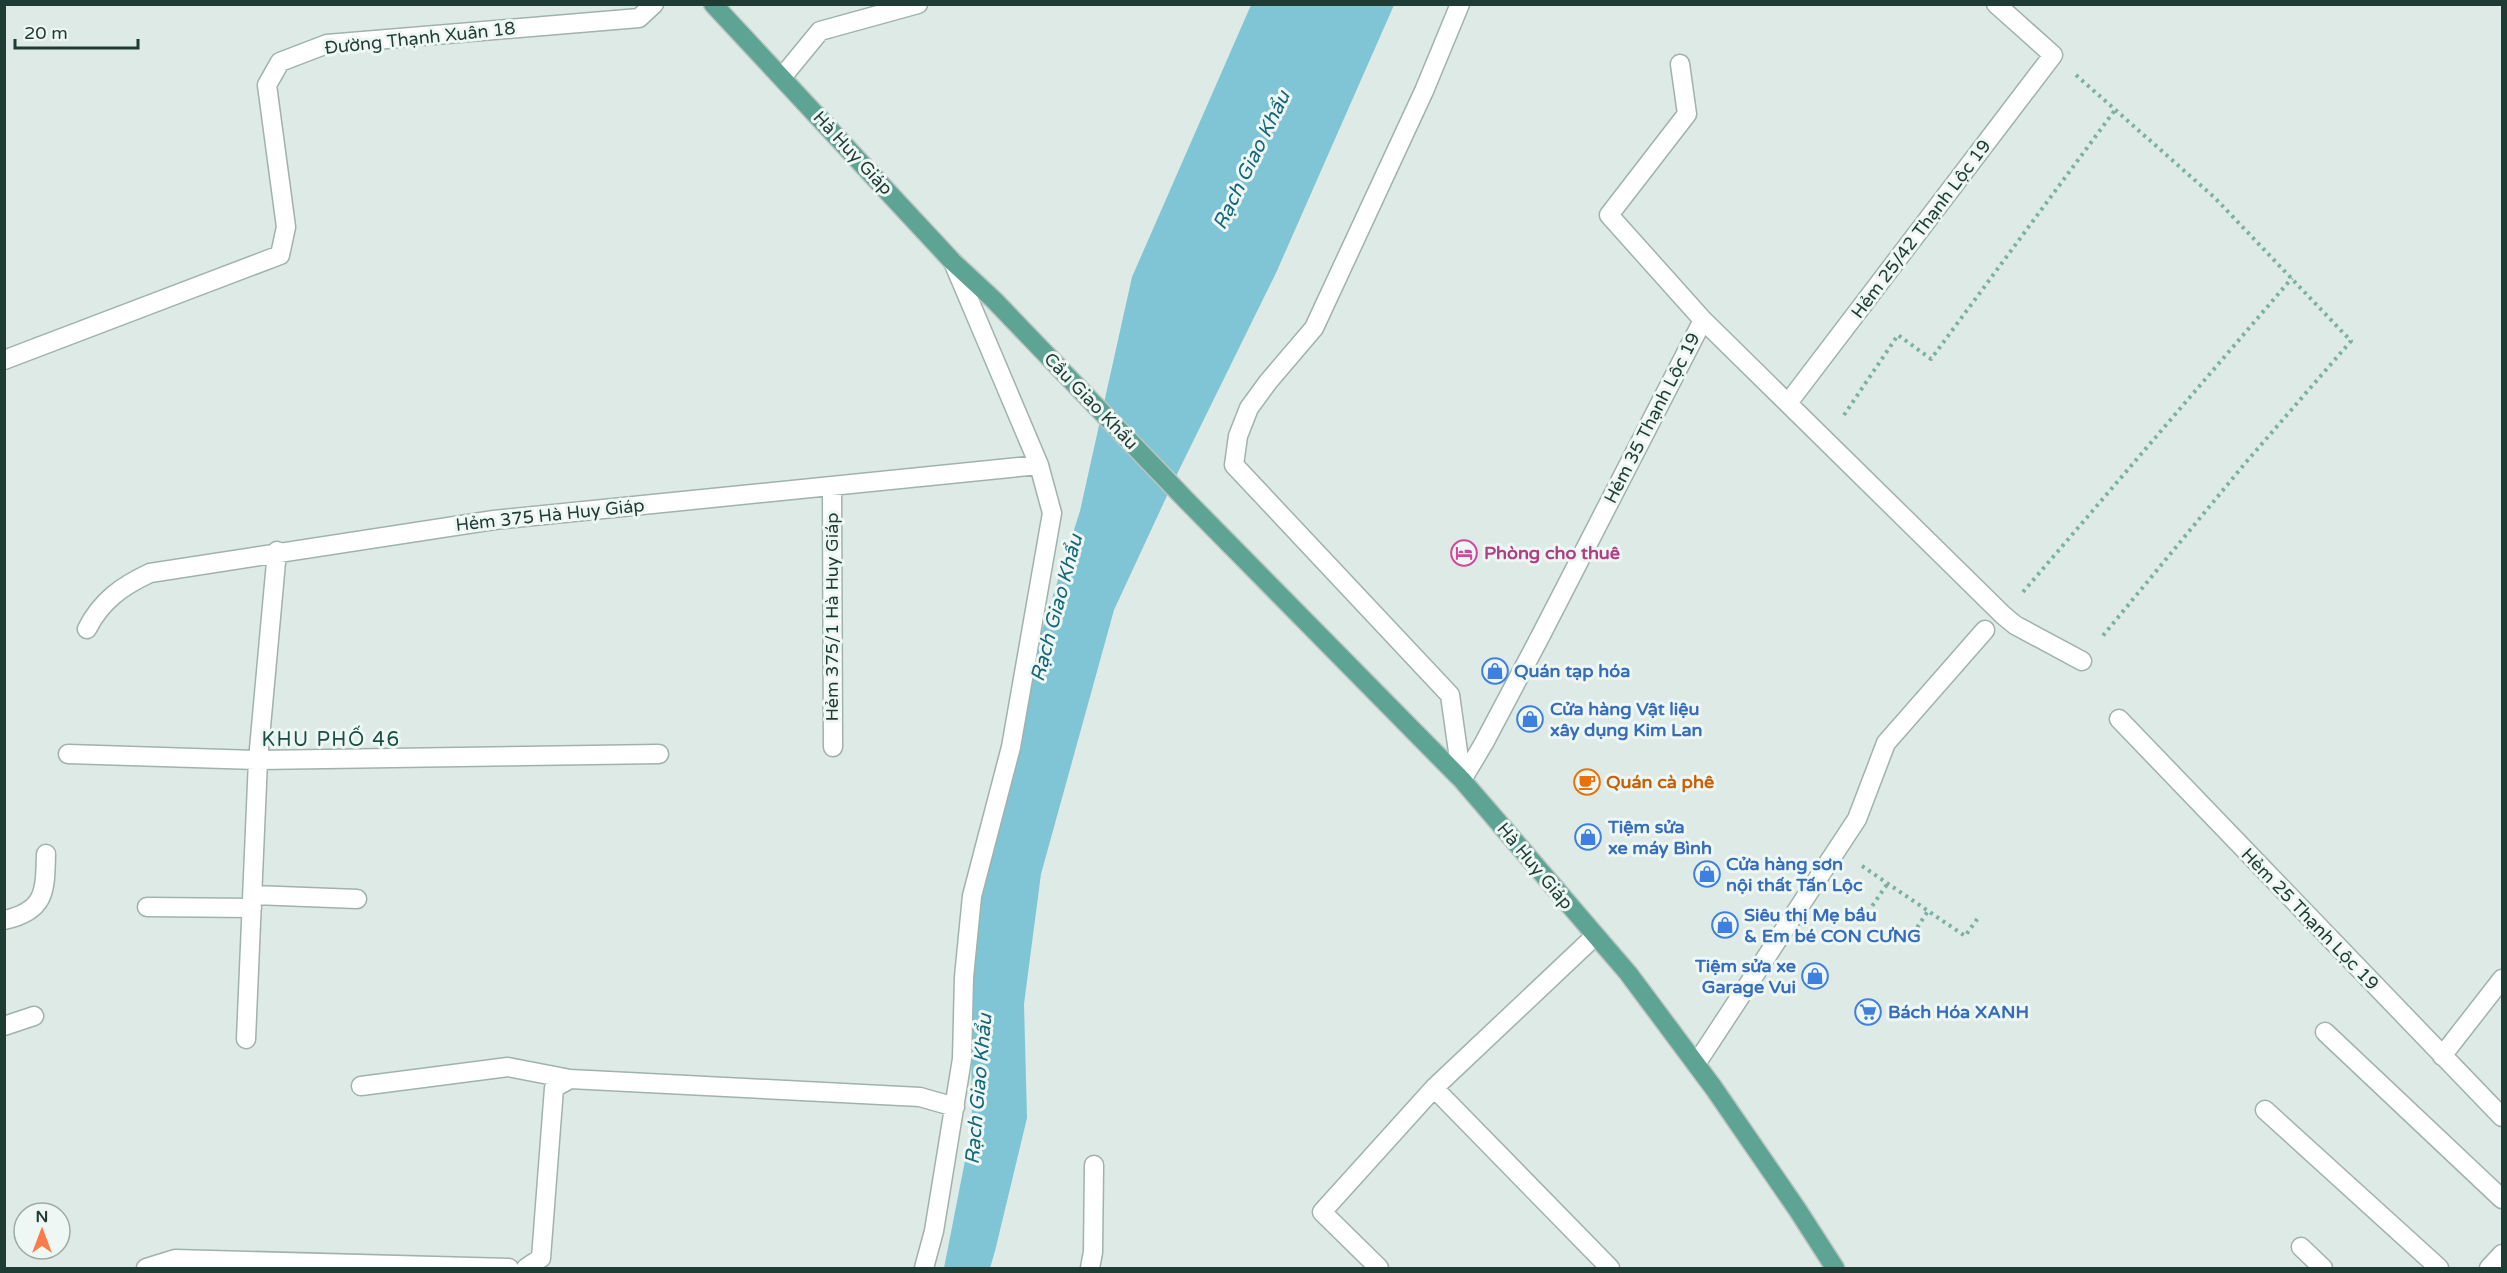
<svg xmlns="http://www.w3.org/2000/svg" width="2507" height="1273" viewBox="0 0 2507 1273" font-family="'Varela Round',sans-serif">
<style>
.water{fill:#80c5d5}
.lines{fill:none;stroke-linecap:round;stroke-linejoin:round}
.minor-casing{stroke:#a0b2ac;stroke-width:21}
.major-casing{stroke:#bcc4c2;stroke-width:21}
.path{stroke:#7bb1a2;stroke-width:4;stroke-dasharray:3 4.5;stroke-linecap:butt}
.minor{stroke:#fff;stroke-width:18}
.major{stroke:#5ea494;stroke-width:18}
.labels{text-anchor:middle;stroke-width:6;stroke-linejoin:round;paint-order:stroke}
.street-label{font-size:18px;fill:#1e3b34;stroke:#eef7f3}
.hotel-label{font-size:18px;font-weight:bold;fill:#b23c85;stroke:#eef7f3;text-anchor:start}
.shop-label{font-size:18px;font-weight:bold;fill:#366cbe;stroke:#eef7f3;text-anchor:start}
.food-label{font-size:18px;font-weight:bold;fill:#c56008;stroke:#eef7f3;text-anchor:start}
.water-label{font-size:20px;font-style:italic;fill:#14667a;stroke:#eef7f3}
.neighbourhood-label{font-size:20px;letter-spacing:1.5px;fill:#194e43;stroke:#eef7f3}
</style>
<rect width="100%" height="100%" fill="#ddeae5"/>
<path class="water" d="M1251,5H1394L1276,273L1178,472L1114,610L1041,874L1024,1004L1027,1118L995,1251L990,1268H944L972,1125L970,953L994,822L1035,652L1080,511L1132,277Z"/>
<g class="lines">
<g class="minor-casing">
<path id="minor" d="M1460,4L1424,91L1314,328L1268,382L1249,408L1238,436L1234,465L1450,695L1462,780
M1680,64L1687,114L1609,215L1703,320
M783,76L820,31L918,4
M4,360L280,255L286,227L267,85L280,62L327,44L639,18L654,4
M1788,403L2053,55L1996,4
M832,486L833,747
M87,629C101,601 122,586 150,573L494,520L1039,465
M2119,719L2502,1117
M68,754L258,760L659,754
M1462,780L1484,743L1541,635L1703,320L2003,615L2015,625L2082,661
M253,895L357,899
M147,907L252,908
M4,920C46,911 45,891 46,854
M4,1026L34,1016
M2325,1032L2502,1199
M246,1039L258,760L277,551
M2442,1056L2502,979
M1696,1064L1857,819L1886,743L1985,630
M361,1086L508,1067L570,1079
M1434,1088L1610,1268
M2265,1110L2439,1268
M2301,1247L2323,1268
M146,1268L175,1259L509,1268
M526,1268L541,1258L554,1088L570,1079L920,1097L955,1107
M924,1268L934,1231L962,1059L964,977L972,896L1011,747L1052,513L1039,465L953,262
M1090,1268L1093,1252L1094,1165
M1379,1268L1322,1212L1434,1088L1595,936
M2489,1268L2502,1254"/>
</g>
<g class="major-casing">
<path id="major" d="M713,4L953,262L994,300L1188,502L1462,780L1628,973L1713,1087L1797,1209L1835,1268"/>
</g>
<path class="path" d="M2076,75L2215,198L2351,341L2247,461L2101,638
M1844,415L1898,335L1931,359L2115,110
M2023,592L2292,278
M1862,866L1965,936L1978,918
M1868,912L1888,883
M1909,940L1928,911"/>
<use href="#minor" class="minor"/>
<use href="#major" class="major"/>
</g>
<defs>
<g id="hotel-ring" transform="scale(1.35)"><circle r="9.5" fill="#eef7f3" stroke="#d1479c" stroke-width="1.5"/><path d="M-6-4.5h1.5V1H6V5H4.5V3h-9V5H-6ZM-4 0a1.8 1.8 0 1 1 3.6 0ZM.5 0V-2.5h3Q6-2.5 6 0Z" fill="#d1479c"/></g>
<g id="shop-ring" transform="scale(1.35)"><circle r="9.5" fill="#eef7f3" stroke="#3f7fe0" stroke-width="1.5"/><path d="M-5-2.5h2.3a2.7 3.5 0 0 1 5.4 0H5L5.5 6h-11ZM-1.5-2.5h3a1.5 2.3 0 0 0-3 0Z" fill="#3f7fe0"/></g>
<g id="cafe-ring" transform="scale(1.35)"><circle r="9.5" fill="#eef7f3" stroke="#e8710a" stroke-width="1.5"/><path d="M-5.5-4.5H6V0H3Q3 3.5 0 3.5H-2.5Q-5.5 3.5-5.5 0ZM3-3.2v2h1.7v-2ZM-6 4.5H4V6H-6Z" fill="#e8710a"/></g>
<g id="supermarket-ring" transform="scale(1.35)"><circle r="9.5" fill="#eef7f3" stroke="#3f7fe0" stroke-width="1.5"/><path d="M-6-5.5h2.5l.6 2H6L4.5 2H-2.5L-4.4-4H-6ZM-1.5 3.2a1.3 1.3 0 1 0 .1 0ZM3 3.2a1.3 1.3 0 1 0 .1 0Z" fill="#3f7fe0"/></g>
</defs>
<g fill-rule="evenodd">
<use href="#hotel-ring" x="1464" y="553"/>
<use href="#shop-ring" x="1495" y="671"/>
<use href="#shop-ring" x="1530" y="719"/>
<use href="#cafe-ring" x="1587" y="782"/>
<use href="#shop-ring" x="1588" y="837"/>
<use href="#shop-ring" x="1707" y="874"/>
<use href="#shop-ring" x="1725" y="925"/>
<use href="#shop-ring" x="1815" y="976"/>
<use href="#supermarket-ring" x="1868" y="1012"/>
</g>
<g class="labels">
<g class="street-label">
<text transform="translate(420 38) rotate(-6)" y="6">Đường Thạnh Xuân 18</text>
<text transform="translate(853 153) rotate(47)" y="6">Hà Huy Giáp</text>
<text transform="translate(1921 229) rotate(-53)" y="6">Hẻm 25/42 Thạnh Lộc 19</text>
<text transform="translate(1091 401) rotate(46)" y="6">Cầu Giao Khẩu</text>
<text transform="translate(1652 418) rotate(-63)" y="6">Hẻm 35 Thạnh Lộc 19</text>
<text transform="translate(550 515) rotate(-6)" y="6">Hẻm 375 Hà Huy Giáp</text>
<text transform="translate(832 617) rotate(-90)" y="6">Hẻm 375/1 Hà Huy Giáp</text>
<text transform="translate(1535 866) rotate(50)" y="6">Hà Huy Giáp</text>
<text transform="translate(2310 919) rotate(46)" y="6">Hẻm 25 Thạnh Lộc 19</text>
</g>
<g class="hotel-label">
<text x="1484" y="559">Phòng cho thuê</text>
</g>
<g class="shop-label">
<text x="1514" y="677">Quán tạp hóa</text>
<text x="1550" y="715">Cửa hàng Vật liệu<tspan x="1550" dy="21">xây dụng Kim Lan</tspan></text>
<text x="1608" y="833">Tiệm sửa<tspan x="1608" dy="21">xe máy Bình</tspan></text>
<text x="1726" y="870">Cửa hàng sơn<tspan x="1726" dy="21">nội thất Tấn Lộc</tspan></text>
<text x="1744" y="921">Siêu thị Mẹ bầu<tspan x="1744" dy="21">&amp; Em bé CON CƯNG</tspan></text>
<text x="1796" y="972" text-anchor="end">Tiệm sửa xe<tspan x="1796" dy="21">Garage Vui</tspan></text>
<text x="1888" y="1018">Bách Hóa XANH</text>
</g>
<g class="food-label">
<text x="1606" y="788">Quán cà phê</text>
</g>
<g class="water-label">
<text transform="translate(1251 160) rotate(-64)" y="7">Rạch Giao Khẩu</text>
<text transform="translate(1056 608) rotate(-75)" y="7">Rạch Giao Khẩu</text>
<text transform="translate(978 1089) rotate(-85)" y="7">Rạch Giao Khẩu</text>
</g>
<g class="neighbourhood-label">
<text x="331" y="746">KHU PHỐ 46</text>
</g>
</g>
<rect width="2507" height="1273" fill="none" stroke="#1e3b34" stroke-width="12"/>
<g transform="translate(42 1231)"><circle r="28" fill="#eef7f3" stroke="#9baca7" stroke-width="1.5"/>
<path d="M0-4.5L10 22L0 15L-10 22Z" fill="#fd7b49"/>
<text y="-9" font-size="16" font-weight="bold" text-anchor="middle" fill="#1e3b34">N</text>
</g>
<path d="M15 39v9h123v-9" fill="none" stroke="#1e3b34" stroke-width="3"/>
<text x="24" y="39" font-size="18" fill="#1e3b34" stroke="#eef7f3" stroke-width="4.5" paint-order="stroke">20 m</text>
</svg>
